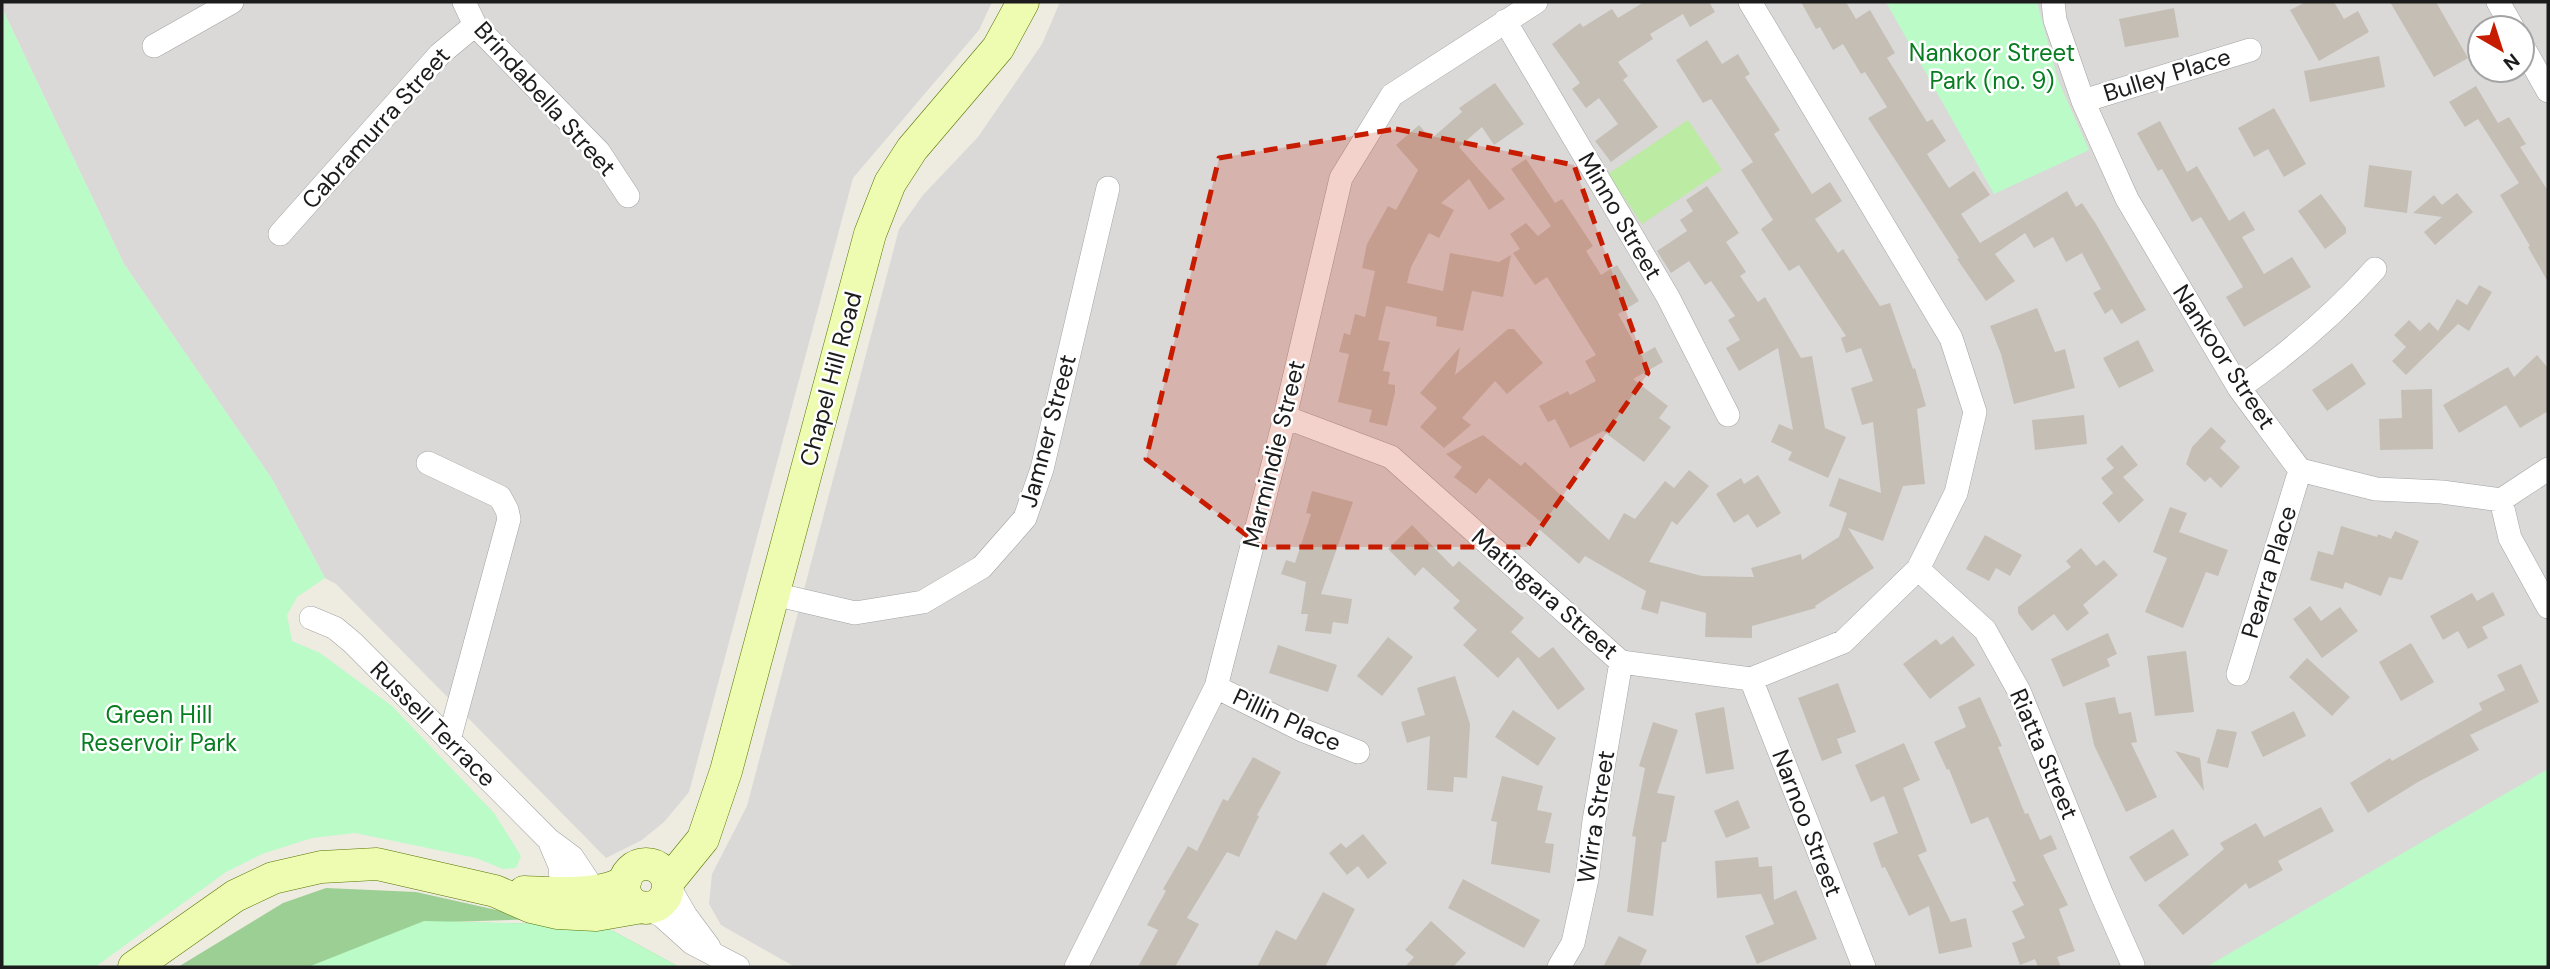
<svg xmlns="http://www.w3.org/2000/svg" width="2550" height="969" viewBox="0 0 2550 969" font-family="'DM Sans',sans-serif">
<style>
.residential{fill:#dad9d8;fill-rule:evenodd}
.grass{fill:#bceba3}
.forest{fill:#9ccf93}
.park{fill:#bafbc8}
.building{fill:#c5beb4}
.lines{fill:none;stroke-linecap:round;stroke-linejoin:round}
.street-casing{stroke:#a3a3a3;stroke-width:24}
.secondary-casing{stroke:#587500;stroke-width:33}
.street{stroke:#fff;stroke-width:23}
.secondary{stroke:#edfcb0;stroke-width:32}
.marked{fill:#c71c00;fill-opacity:0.2;stroke:#c71c00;stroke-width:5;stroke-dasharray:14 9;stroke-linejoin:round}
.labels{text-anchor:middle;stroke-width:5;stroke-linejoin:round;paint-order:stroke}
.park-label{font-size:24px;fill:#077d21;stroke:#fff}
.street-label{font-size:24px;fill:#1c1c1c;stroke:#fff}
</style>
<rect width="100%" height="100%" fill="#eeebe1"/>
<path class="residential" d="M2,2H992L979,30L853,178L689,792L664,822L642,840L606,858L336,584L325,578L272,479L124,264L2,8Z
M1060,2H2548V775L2223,967H795L721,925L709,904L712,874L747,806L899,229L923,195L978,137L1042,44ZM2480,28H2522V70H2480Z"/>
<path class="grass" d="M1688,120L1722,170L1642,224L1608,174Z"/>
<path class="forest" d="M326,888L416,892L537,919L448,922L602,925L679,967H178L283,903Z"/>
<path class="park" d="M1886,2H2037L2058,80L2089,150L1994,194Z
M2,8L124,264L272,479L325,578L297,597L287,615L292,641L320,653L392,706L494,813L521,856L516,868L503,869L476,858L355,833L312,838L262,854L226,872L95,967H2Z
M2548,769V967H2206Z
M424,921L602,925L679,967H308Z"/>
<path class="building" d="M1644,2H1709L1715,12L1690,27L1683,14L1650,34L1653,39L1618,62L1628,76L1623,80L1658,127L1611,162L1595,141L1618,124L1599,98L1586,108L1572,89L1580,83L1552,44L1580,23L1583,27L1612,9L1618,18Z
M1801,2H1846L1856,19L1870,10L1895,53L1887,58L1927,122L1932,119L1946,141L1927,154L1949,188L1974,171L1990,195L1961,214L1980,243L2067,191L2076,207L2082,203L2096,224L2146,310L2121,324L2112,309L2105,314L2093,293L2101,289L2082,253L2066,262L2053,237L2034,248L2025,233L1995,254L2015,281L1986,301L1957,259L1959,258L1868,118L1887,107L1865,72L1861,74L1843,44L1833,50L1820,27L1816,29Z
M2306,2H2334L2344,19L2358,11L2369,32L2319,61L2290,10Z
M2390,2H2436L2468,58L2434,77Z
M2174,8L2179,37L2125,47L2119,19Z
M1707,40L1722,64L1738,54L1750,74L1745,77L1780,130L1774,134L1812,194L1830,182L1842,201L1815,219L1838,253L1843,249L1880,306L1890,303L1913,369L1915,368L1926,406L1917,409L1925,484L1903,486L1883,541L1848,528L1874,568L1815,606L1816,608L1752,626V638L1705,637L1706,613L1661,601L1658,614L1641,609L1646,591L1585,556L1579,564L1539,529L1543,524L1489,478L1476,494L1454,477L1462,467L1446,454L1483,435L1521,466L1525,462L1609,540L1624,513L1635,519L1665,481L1674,488L1689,470L1709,486L1677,525L1672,521L1649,562L1702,576L1754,577L1751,568L1801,554L1802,560L1839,537L1847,513L1829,506L1839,478L1881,493L1873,422L1862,425L1851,388L1873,381L1861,348L1846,353L1841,338L1846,336L1799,265L1789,271L1761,229L1773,220L1741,170L1753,162L1711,99L1703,103L1676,60Z
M2379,56L2385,87L2310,102L2304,71Z
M1495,83L1524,124L1494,145L1482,127L1459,147L1505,199L1489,210L1469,179L1441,203L1454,210L1439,238L1429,233L1411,267L1407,283L1443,291L1450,253L1499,262L1511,255L1503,297L1472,291L1463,331L1436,326L1437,317L1386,306L1378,340L1390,342L1383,371L1390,372L1388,384L1395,385V392L1387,426L1369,422L1372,410L1338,402L1349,354L1339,352L1344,333L1350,335L1355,314L1365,317L1375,271L1362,268L1367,244L1388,206L1396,210L1418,170L1396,145L1419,125L1431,139L1462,112L1459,108Z
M2476,86L2498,123L2509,117L2526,144L2520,147L2548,191V282L2528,247L2530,246L2500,195L2519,183L2478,119L2465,127L2449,102Z
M2274,108L2306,164L2284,177L2268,149L2254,157L2238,128Z
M2160,121L2187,172L2197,166L2229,221L2244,211L2255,230L2242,237L2264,274L2292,257L2311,287L2244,327L2226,297L2243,287L2201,217L2192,222L2162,169L2158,171L2137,133Z
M1526,159L1555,203L1562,199L1593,246L1586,251L1601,275L1617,265L1639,301L1618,314L1641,355L1655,347L1663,362L1633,379L1668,406L1659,418L1671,427L1644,462L1603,431L1570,448L1555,419L1548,422L1539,406L1568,391L1570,395L1596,381L1585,361L1596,355L1547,277L1535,285L1513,253L1520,249L1510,234L1526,223L1538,236L1551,226L1511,169Z
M2369,165L2412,171L2407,213L2364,207Z
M1707,186L1739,233L1726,242L1746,272L1740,276L1758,302L1765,297L1801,358L1812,356L1825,428L1846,437L1828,478L1788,460L1792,452L1771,442L1779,424L1793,430L1778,348L1739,371L1726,348L1740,340L1728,320L1735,316L1711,281L1705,285L1689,261L1671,273L1657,251L1687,231L1680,220L1693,211L1686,200Z
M2457,193L2473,212L2435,245L2424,232L2442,217L2413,213L2434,195L2442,205Z
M2321,194L2346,228V233L2325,249L2298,211Z
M2479,285L2492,292L2469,331L2458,324L2406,375L2392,361L2406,347L2394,335L2409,320L2420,331L2429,322L2438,331L2457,299L2467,305Z
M2037,308L2055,352L2065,349L2075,388L2014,404L2001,354L1990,326Z
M1508,329H1514L1543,363L1507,394L1495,381L1462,418L1471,425L1444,448L1420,427L1437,408L1420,393L1460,347L1455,375Z
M2138,340L2154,371L2119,388L2103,358Z
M2537,355L2548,368V411L2520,428L2506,405L2459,433L2443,405L2508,367L2514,377Z
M2352,363L2366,384L2327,411L2312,390Z
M2432,389L2433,449L2380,450L2379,419L2402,418L2401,390Z
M2084,415L2087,444L2035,450L2032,420Z
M2211,427L2226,441L2220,448L2240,467L2221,488L2210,477L2205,482L2186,464L2192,447Z
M2122,445L2138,465L2123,477L2144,500L2119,523L2102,503L2113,493L2101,478L2114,468L2106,459Z
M1758,475L1781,513L1757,528L1748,514L1734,523L1716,494L1741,478L1744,484Z
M1312,491L1353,502L1321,594L1352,599L1348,624L1333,622L1331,634L1305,631L1308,614H1301L1306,582L1281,574L1286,560L1295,563L1311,514L1306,513Z
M2170,507L2187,513L2179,532L2228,550L2218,576L2206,572L2183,628L2145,612L2167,558L2153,552Z
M1412,525L1453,567L1459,561L1524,618L1511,632L1539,658L1553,647L1585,689L1558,710L1518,657L1498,678L1463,645L1477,630L1453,608L1460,601L1423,567L1415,576L1388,549Z
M2341,526L2377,537L2378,534L2391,539L2395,531L2419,541L2402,580L2389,577L2381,596L2345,582L2343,589L2310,580L2318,551L2333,555Z
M1985,535L2022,555L2010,576L1996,568L1989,581L1966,569Z
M2081,548L2096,566L2104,560L2118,575L2083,605L2089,613L2067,631L2054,614L2032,631L2018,613V607L2071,567L2066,561Z
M2493,592L2505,615L2482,627L2488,638L2468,649L2458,631L2443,640L2430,616L2472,593L2477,601Z
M2310,606L2321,621L2340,607L2358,631L2322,658L2293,619Z
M2108,633L2117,654L2107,659L2110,666L2063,687L2051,659Z
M1953,636L1975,665L1930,699L1903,664L1936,639L1941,645Z
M1388,637L1413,657L1382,696L1357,676Z
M2411,643L2434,682L2401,701L2379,662Z
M1278,645L1337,665L1328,692L1269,673Z
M2186,651L2194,712L2155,716L2147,656Z
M2307,658L2350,697L2332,716L2289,677Z
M2521,664L2539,702L2470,735L2479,750L2418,782L2368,813L2350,783L2390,758L2392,761L2482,710L2479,703L2505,690L2497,675Z
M1455,676L1470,724L1467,778L1454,777L1453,792L1427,790L1430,736L1407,743L1401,722L1425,715L1417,688Z
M1838,683L1856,732L1837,739L1842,753L1822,761L1798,698Z
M1980,697L2002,746L1998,747L2025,814L2028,813L2040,840L2051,835L2057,849L2043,855L2068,905L2059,909L2075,951L2057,957L2061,967H2038L2035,959L2020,965L2012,943L2025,938L2012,911L2024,905L2012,882L2016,881L1988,817L1971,824L1949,769L1947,770L1934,742L1966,727L1958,707Z
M2115,697L2119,714L2131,712L2137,742L2131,743L2157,797L2126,812L2094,745L2085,703Z
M1724,707L1734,769L1706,774L1695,713Z
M1513,710L1556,738L1538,766L1495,737Z
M2294,711L2306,736L2263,757L2251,732Z
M1653,722L1678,730L1657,793L1675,796L1666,842H1662L1653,916L1627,912L1636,837L1632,836L1645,768L1639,766Z
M2217,729L2237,732L2228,768L2207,763Z
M1904,743L1920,780L1903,788L1927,851L1918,855L1951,922L1966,918L1972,947L1939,954L1929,906L1909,916L1885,867L1882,868L1873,843L1898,833L1884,796L1871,802L1855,765Z
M2175,751L2200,758L2204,791Z
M1253,757L1281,772L1257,815L1259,816L1239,857L1227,852L1187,918L1199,924L1175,967H1138L1158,930L1147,925L1166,891L1163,889L1188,846L1197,851L1223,799L1228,801Z
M1502,776L1543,786L1537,810L1552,813L1545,843L1554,844L1550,873L1491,864L1497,822L1491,821Z
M1738,800L1750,828L1726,838L1714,811Z
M2321,807L2334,831L2278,861L2283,870L2249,889L2246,883L2183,935L2158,905L2224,849L2220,843L2256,823L2264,837Z
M2173,829L2189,855L2145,882L2129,857Z
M1363,834L1387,863L1368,879L1358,866L1347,875L1329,853L1341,843L1346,848Z
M1758,857L1759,867L1772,866L1774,900L1796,890L1817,939L1757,964L1745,936L1774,924L1761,894L1717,898L1715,861Z
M1463,879L1540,920L1524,948L1448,908Z
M1323,892L1355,909L1325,967H1257L1276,930L1296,940Z
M1431,921L1466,953L1453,967H1405L1414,957L1405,950Z
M1619,936L1647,950L1639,967H1603Z"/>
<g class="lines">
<g class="street-casing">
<path id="street" d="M464,2L475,25L599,152L628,196
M2053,2L2055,20L2083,101L2127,199L2239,388L2300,470L2376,489L2442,492L2501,500L2548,469
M2498,2L2513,28
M1505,21L1668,297L1728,415
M2522,45L2548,91
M154,46L232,2
M2083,101L2250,50
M280,234L440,54L475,25
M2239,388C2289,353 2335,314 2375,269
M1285,417L1391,457L1621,662L1751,679L1843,642L1918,569L1956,493L1975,412L1951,338L1750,2
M428,463L500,497L507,510L509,519L449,740
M2501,500L2510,538L2548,607
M1918,569L1985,630L2019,691L2102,895L2133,965
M774,594L855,613L923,602L982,567L1025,518L1042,469L1108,188
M311,618L335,628L353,643L549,840L572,857L594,890
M2238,674L2300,470
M1751,679L1864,967
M1216,687L1302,730L1358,752
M549,840L560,866L562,893
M668,885L686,916L709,947
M645,907L662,916L692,943L738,967
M1076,967L1216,687L1285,417L1341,178L1392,95L1536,2
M1559,967L1573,943L1587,879L1594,821L1621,662"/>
</g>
<g class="secondary-casing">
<path id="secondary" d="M624 886a22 22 0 1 1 44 0a22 22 0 1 1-44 0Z
M668,882L703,839L726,771L870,234L890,183L912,149L998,48L1023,2
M524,892C547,893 612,897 626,879
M134,967L235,896L273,878L321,867L377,864L495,891L531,907L557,913L596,915L642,907"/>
</g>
<use href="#street" class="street"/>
<use href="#secondary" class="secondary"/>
</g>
<path class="marked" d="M1396,129L1574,165L1648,373L1527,547H1262L1146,459L1219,158Z"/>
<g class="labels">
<g class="park-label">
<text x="1992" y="61">Nankoor Street<tspan x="1992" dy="28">Park (no. 9)</tspan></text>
<text x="159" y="723">Green Hill<tspan x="159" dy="28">Reservoir Park</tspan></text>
</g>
<g class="street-label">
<text transform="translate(2167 75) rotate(-17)" y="8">Bulley Place</text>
<text transform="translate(545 99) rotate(48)" y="8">Brindabella Street</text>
<text transform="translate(376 128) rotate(-48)" y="8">Cabramurra Street</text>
<text transform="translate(1620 216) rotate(60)" y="8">Minno Street</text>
<text transform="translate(2224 357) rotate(57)" y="8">Nankoor Street</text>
<text transform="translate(831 379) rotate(-75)" y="8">Chapel Hill Road</text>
<text transform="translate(1048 431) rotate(-75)" y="8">Jamner Street</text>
<text transform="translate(1274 454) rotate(-76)" y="8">Marmindie Street</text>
<text transform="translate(2269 572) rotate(-73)" y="8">Pearra Place</text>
<text transform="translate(1545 594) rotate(41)" y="8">Matingara Street</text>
<text transform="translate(1287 720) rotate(25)" y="8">Pillin Place</text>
<text transform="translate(433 724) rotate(45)" y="8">Russell Terrace</text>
<text transform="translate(2044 754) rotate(67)" y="8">Riatta Street</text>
<text transform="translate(1596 817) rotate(-81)" y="8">Wirra Street</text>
<text transform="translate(1807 823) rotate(69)" y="8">Narnoo Street</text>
</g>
</g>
<rect width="2550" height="969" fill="none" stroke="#1c1c1c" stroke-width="7"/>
<g transform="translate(2501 49) rotate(141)"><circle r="33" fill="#ffffff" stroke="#a4a4a4" stroke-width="2"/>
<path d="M0-5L12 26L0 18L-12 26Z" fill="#c71c00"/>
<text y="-10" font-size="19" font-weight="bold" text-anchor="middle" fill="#1c1c1c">N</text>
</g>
</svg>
